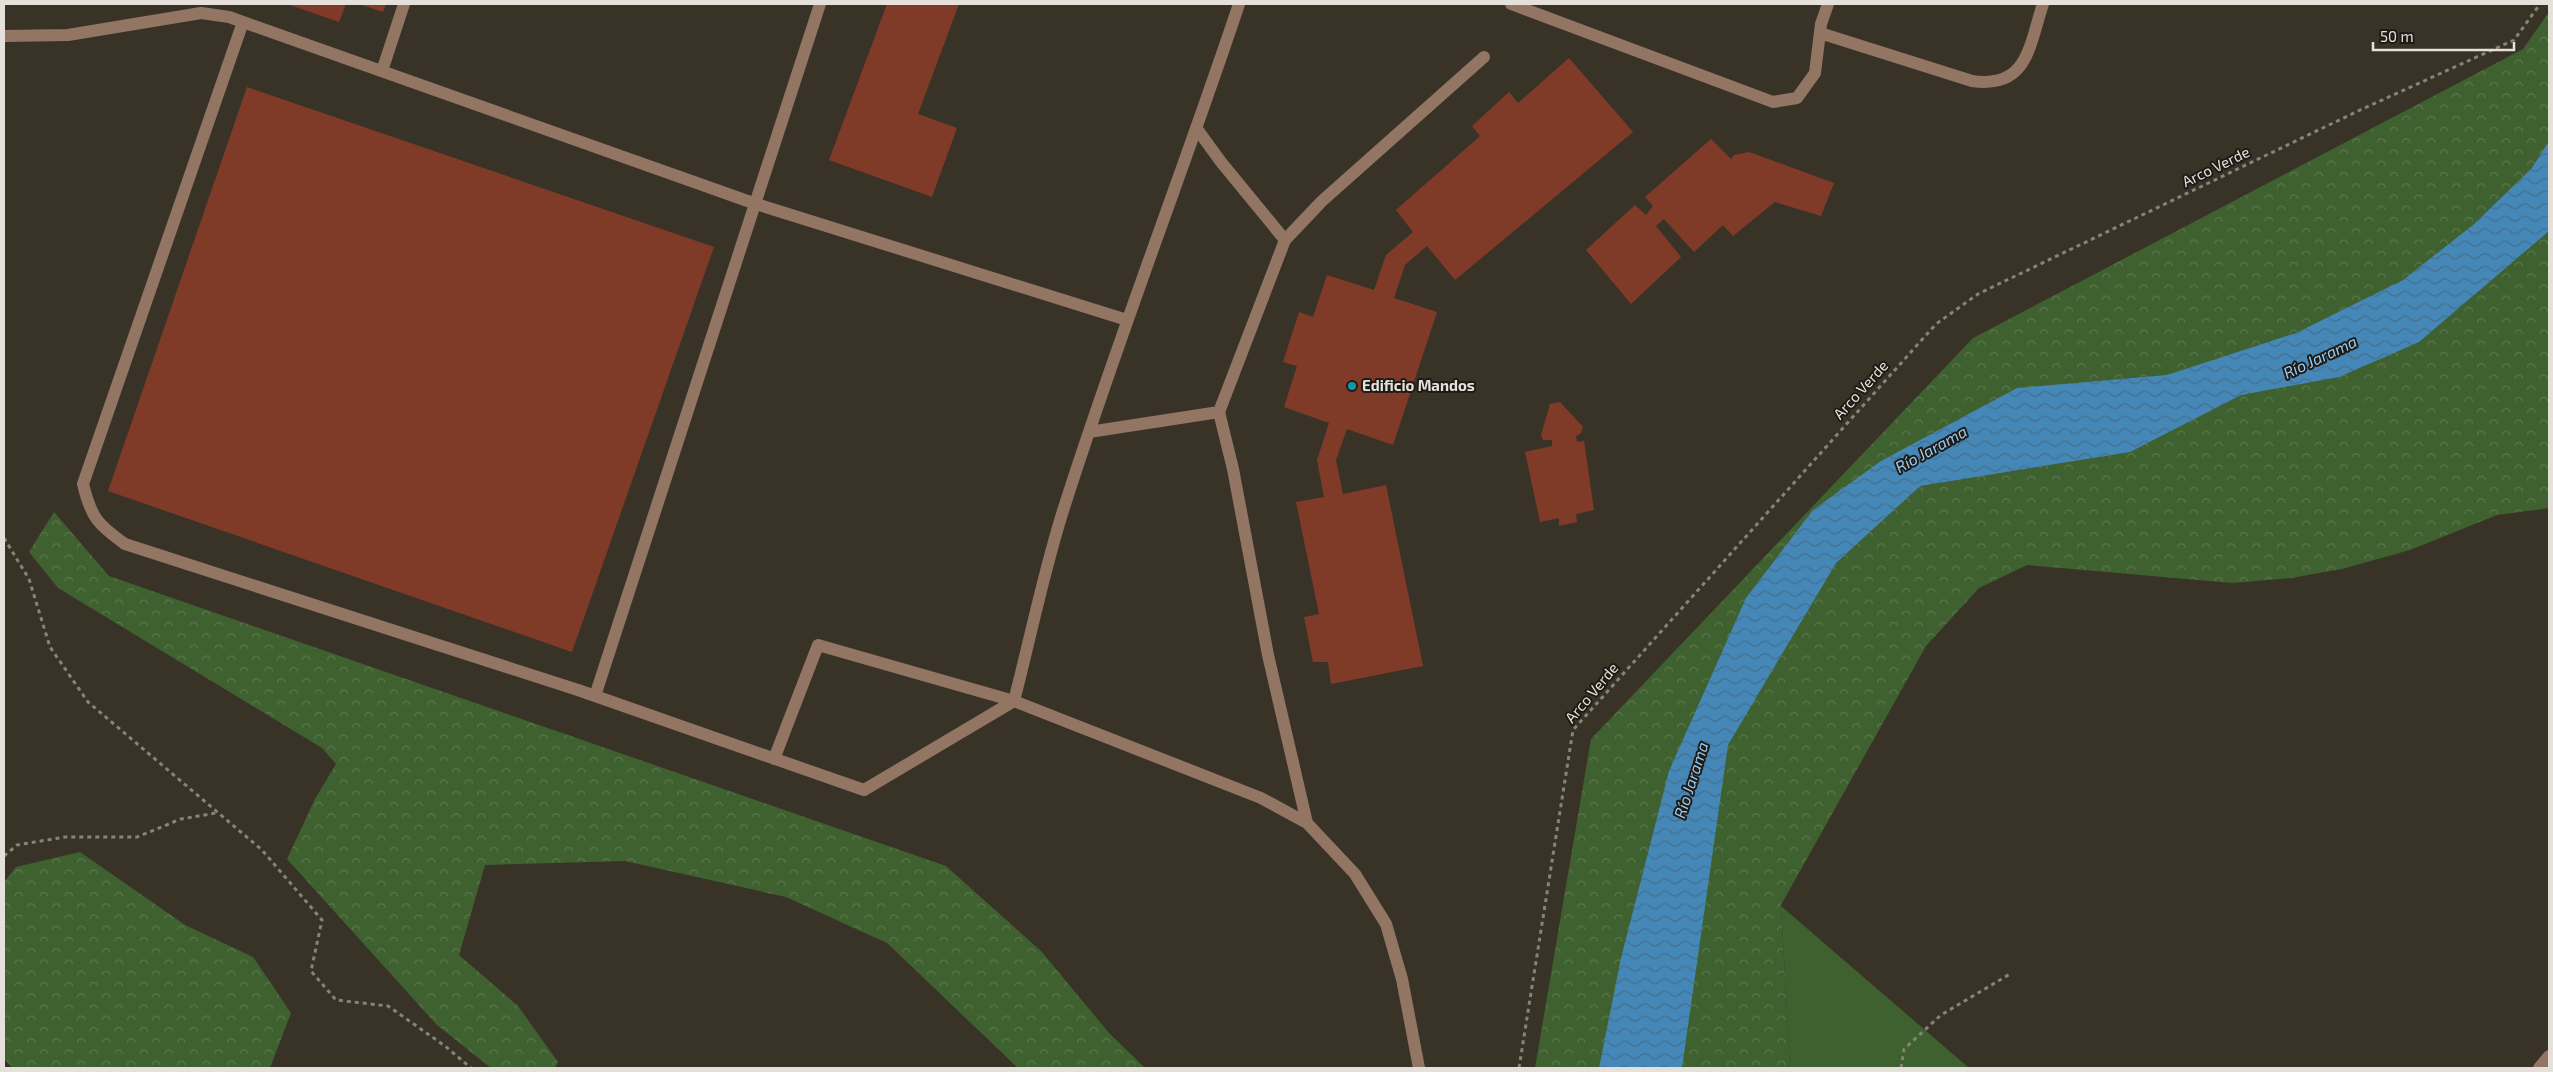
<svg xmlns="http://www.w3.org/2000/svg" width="2553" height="1072" viewBox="0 0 2553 1072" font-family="'Exo 2',sans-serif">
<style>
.green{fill:#3e612f}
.forest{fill:url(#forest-crowns)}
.water{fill:url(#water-waves)}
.building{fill:#803b28}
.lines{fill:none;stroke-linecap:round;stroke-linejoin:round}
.path{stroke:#888379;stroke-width:3;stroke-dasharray:4 4;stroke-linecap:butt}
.minor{stroke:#927663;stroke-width:12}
.culture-dot{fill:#0f9aa8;stroke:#1e1b16;stroke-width:2}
.labels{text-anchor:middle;stroke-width:4;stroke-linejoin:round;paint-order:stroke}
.street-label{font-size:15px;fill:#e5e1da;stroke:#1e1b16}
.poi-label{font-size:15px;font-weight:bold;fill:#e5e1da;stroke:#1e1b16;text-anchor:start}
.water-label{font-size:16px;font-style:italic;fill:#98cbf3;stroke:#1e1b16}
</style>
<defs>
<pattern id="forest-crowns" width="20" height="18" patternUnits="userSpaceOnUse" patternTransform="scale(1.25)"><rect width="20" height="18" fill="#3e612f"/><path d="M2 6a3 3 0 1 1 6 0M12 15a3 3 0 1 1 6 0" fill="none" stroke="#5a774d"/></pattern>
<pattern id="water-waves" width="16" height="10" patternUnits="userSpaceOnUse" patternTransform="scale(1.25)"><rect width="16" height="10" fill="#4587b7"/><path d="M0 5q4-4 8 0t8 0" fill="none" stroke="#45708e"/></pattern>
</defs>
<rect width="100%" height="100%" fill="#393327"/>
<path class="green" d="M1781,906L1969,1068H1790Z"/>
<path class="forest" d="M2549,12V508L2497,515L2410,550L2342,569L2291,578L2232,583L2027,565L1979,588L1926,646L1781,905L1790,1068H1535L1591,739L1973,338L2523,49Z
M54,512L109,576L946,866L1041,951L1109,1033L1145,1068H1018L887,943L786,897L625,861L485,865L459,955L518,1006L558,1062L555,1068H491L437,1025L287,859L315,799L336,764L322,748L58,588L29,552Z
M80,852L185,925L253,957L291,1013L270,1068H13L4,1059V882L16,867Z"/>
<path class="water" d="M2549,141V231L2419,342L2339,377L2241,395L2130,452L1920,486L1836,563L1728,745L1682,1068H1599L1621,958L1669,771L1746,598L1813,510L1881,461L2017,388L2167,375L2296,333L2403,280L2473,225L2532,168Z"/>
<path class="building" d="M287,4H346L339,22Z
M359,4H386L383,12Z
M887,4H959L918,114L957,128L932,197L829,160Z
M1569,58L1633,132L1455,280L1427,246L1405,265L1394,298L1437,312L1393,445L1347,429L1336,460L1343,494L1386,485L1423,666L1331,684L1328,662H1313L1304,617L1319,614L1296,502L1324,497L1317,460L1329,423L1284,407L1297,366L1283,362L1299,312L1313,317L1327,275L1374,290L1386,255L1413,232L1396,210L1480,136L1472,126L1509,92L1518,103Z
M247,87L714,247L572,652L108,491Z
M1711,139L1731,159L1734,155L1749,152L1834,183L1821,216L1775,202L1733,236L1723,225L1694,252L1664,219L1656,226L1681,257L1631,304L1586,250L1635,205L1646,215L1653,206L1645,197Z
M1560,402L1583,427L1581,433L1576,436L1577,442L1584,441L1594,510L1576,514L1577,522L1559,526V518L1540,522L1525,452L1552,446V440H1543L1541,435L1550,404Z"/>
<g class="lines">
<path class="path" d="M4,538L29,579L50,647L88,702L262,850L322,920L311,971L336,1000L388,1006L445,1046L471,1068
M4,856L17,845L65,837H137L181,819L216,813
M1519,1068L1573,730L1936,324L1978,294L2358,111L2514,40L2540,4
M1901,1068L1904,1049L1941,1015L2010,974"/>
<path class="minor" d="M1511,4L1773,102L1797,98L1815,73L1821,24L1828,4
M243,22L83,484C91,517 97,524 125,544L578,690L864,790L1014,701C1030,639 1043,575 1062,514C1116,343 1182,175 1239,4
M1820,33L1972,81C2028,89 2029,46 2043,4
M4,36L68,35L201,13L229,17L756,204L1127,320
M382,71L404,4
M1197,129L1221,162L1285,240
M1089,432L1219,412
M595,696L820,4
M774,759L818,645L1014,701L1261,798L1307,823L1355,874L1386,924L1402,979L1419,1068
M1307,823L1268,655L1233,469L1219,412L1285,240L1322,201L1484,57
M2539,1068L2549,1056"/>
</g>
<circle class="culture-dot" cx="1352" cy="386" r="5"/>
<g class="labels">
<g class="street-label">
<text transform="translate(2216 167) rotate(-26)" y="5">Arco Verde</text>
<text transform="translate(1861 390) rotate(-48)" y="5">Arco Verde</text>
<text transform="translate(1592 693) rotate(-50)" y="5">Arco Verde</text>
</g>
<g class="poi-label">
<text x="1362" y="391">Edificio Mandos</text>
</g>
<g class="water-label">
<text transform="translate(2320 357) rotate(-25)" y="6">Río Jarama</text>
<text transform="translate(1931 449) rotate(-29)" y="6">Río Jarama</text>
<text transform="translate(1691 780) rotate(-72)" y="6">Río Jarama</text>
</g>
</g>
<rect width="2553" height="1072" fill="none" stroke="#e5e1da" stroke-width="10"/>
<path d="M2373 42v8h141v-8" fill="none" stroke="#e5e1da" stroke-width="2.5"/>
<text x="2380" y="42" font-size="15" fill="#e5e1da" stroke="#1e1b16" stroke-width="4" paint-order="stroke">50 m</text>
</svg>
